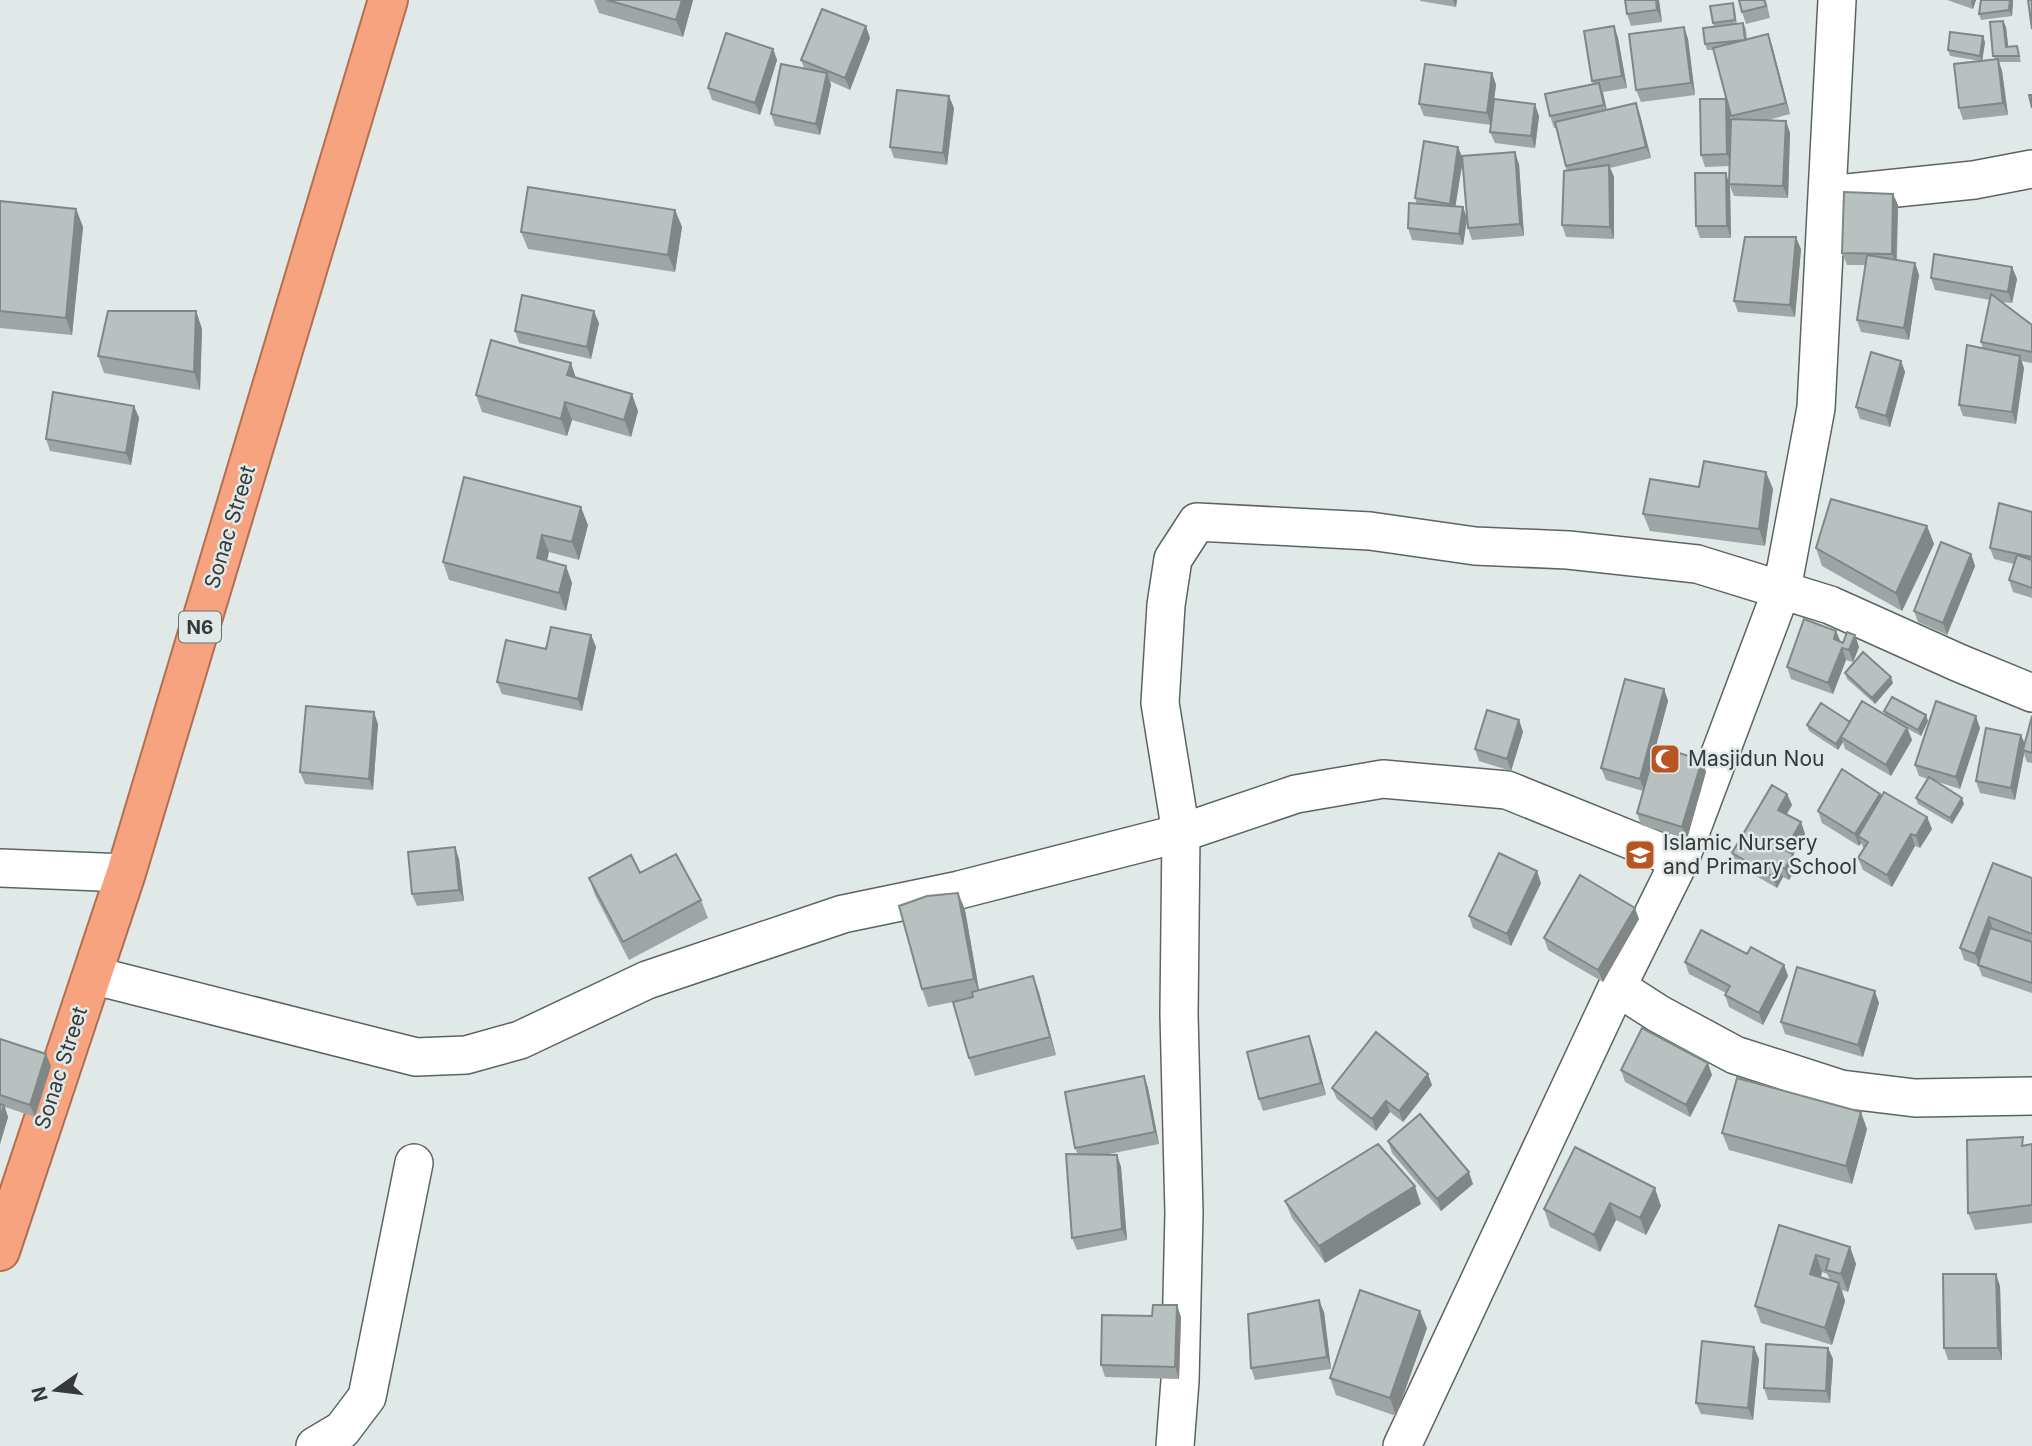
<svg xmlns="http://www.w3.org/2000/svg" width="2032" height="1446" viewBox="0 0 2032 1446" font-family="Inter,sans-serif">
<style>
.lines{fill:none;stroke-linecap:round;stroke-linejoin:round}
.minor-casing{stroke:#5c6363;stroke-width:40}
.trunk-casing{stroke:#b26f52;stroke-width:42}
.minor{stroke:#fff;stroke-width:37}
.trunk{stroke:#f7a380;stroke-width:38}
.wall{fill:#9ea5a5;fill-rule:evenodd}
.shaded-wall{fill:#818686}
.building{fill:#b8c0c0;stroke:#818686;stroke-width:2}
.labels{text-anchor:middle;stroke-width:5;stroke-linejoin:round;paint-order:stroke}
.shield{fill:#e0e8e8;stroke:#696e6e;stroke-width:2}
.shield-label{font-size:19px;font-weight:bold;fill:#363939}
.street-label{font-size:21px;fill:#363939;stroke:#e0e8e8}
.poi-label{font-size:21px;fill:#363939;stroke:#e0e8e8;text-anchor:start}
</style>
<rect width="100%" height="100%" fill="#e0e8e8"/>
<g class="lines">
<g class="minor-casing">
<path id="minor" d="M1828,195L1974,180L2032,169
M0,868L126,873
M92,975L416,1057L466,1055L520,1040L647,980L843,914L959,890L1181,833L1296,794L1383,779L1507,790L1680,860
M1617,987L1659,1014L1735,1055L1841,1089L1915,1098L2032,1096
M315,1446L342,1430L367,1397L414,1163
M1175,1446L1180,1381L1184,1213L1179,1014L1181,833L1160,703L1166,605L1173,559L1197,522L1370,531L1475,546L1568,550L1697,564L1830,605L1959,663L2032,693
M1402,1446L1617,987L1680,860L1782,589L1816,408L1837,0"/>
</g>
<g class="trunk-casing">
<path id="trunk" d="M0,1251L126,873L388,0"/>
</g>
<use href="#minor" class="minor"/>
<use href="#trunk" class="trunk"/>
</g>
<path class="wall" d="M594,0H693L683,37L599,13Z
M1420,0H1457L1456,7L1420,1Z
M1625,0H1659L1662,22L1631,26L1627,14Z
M1766,0L1770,18L1746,24L1742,12Z
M1947,0H1976L1973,9Z
M2013,0L2012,16L1981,20L1979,14Z
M1735,9L1737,24L1743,23L1746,29L1747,39L1768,34L1772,46L1790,114L1765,121H1786L1790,133L1788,198L1734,196L1730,186L1731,238H1700L1696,226L1729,182L1730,166L1705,167L1701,155L1726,99L1714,50H1707L1705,44L1714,27L1713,23ZM1730,114L1732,119L1731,137Z
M2003,21L2006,27L2008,47L2017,46L2021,62H1999L2002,71L2008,115L1963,120L1959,108L1980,61L1950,56L1948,50L1985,42L1982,61L1995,59L1993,56Z
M1614,26L1618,38L1627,88L1603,92L1607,110L1636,103L1640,115L1651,158L1610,168L1614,177V239L1566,237L1562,225L1567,171L1556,128H1554L1550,116L1593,84L1592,81Z
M1684,27L1688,39L1695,95L1641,102L1636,90Z
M870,38L850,90L830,81L831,85L820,135L775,126L771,114L804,68L801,60Z
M773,49L777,60L760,115L712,100L708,88Z
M1492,73L1496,85L1494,99L1539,116L1535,148L1495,143L1490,132L1491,125L1424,116L1419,104Z
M954,108L947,165L894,158L890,147Z
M1462,158L1519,164L1524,236L1472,240L1468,228L1463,159L1455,207H1463L1467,219L1463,245L1412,240L1408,228L1417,204L1415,198Z
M1893,194L1898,205L1897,260L1915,263L1919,275L1909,340L1861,332L1857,320L1865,265H1847L1842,253Z
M0,201L76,209L83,227L72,335L0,328Z
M675,210L682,227L675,272L528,249L521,232Z
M1801,249L1795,317L1738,312L1734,301Z
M2012,267L2017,279L2012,303L2001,302L2032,325V363L2021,361L2024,368L2016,424L1963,416L1959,405L1983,349L1981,342L1990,300L1935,290L1931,278Z
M196,311L202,329L200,390L104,373L98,356Z
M599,323L591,359L519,343L515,331Z
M1901,361L1905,372L1890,427L1860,419L1856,407Z
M576,377L638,411L631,437L572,420L567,436L482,412L476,395Z
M134,406L139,418L131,465L50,451L46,439Z
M464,477L588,525L579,560L549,552L547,561L566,566L572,583L566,611L449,580L443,562Z
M1773,489L1765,546L1650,531L1643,514Z
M2032,512V598L2013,592L2009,580L2014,564L1994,559L1990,548Z
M1927,526L1934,544L1902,611L1822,566L1816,548Z
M1971,554L1975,566L1947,635L1918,622L1914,611Z
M1836,631L1840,641L1843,643L1855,635L1859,647L1853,662L1846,660L1833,694L1791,679L1787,667Z
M591,635L596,647L582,711L502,694L497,682L546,649Z
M1845,673L1893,683L1875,704L1847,679Z
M1664,689L1668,701L1654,753L1702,760L1706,772L1687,839L1641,825L1637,813L1643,791L1606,780L1601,768Z
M1884,711L1926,715L1928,721L1921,736L1908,729L1912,740L1891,776L1845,749L1843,742L1838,750L1809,731L1807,725L1850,722L1885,715Z
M2032,716V763L2027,762L2024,754L2015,800L1980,793L1976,781L2021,735L2025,744Z
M1519,720L1523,732L1511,771L1479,761L1475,749Z
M378,724L373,790L305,784L300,772Z
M1980,728L1960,789L1935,781L1964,804L1952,824L1918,804L1916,798L1928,779L1919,776L1915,765Z
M1787,794L1792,805L1787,814L1801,822L1805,834L1793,855L1797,866L1789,880L1783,877L1777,888L1737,865L1732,853Z
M1880,794L1881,796L1927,817L1932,829L1920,848L1915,846L1892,887L1863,870L1858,858L1864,849L1861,843L1859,846L1822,823L1818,811Z
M455,847L459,859L464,901L417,906L412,894Z
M1993,863L2032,878V993L1982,976L1978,965L1964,960L1960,948Z
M640,873L701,900L708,918L629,960L595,895L589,878Z
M1541,883L1511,946L1473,928L1469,916Z
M958,893L965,910L979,990L1033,976L1039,993L1056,1055L975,1076L969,1058L958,1001L928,1007L922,989Z
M1639,919L1603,982L1548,950L1544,938Z
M1747,954L1784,965L1788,976L1763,1025L1729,1007L1725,995L1726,993L1689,974L1685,962Z
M1879,1003L1863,1057L1785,1034L1781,1022Z
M0,1039L51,1066L35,1117L5,1107L8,1117L0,1144Z
M1313,1047L1326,1095L1263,1111L1259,1099Z
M1621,1070L1712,1075L1690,1117L1625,1082Z
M1144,1076L1148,1088L1159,1144L1104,1155H1117L1121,1167L1127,1240L1077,1250L1072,1238L1078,1155L1075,1148Z
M1432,1085L1403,1122L1390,1112L1376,1131L1337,1099L1332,1088Z
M1867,1129L1852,1184L1729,1150L1722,1133Z
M1388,1141L1473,1184L1441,1211L1392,1153Z
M2032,1144V1223L1975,1230L1968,1213L2026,1145Z
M1575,1147L1661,1206L1646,1235L1616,1220L1600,1252L1550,1227L1544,1209Z
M1285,1201L1421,1204L1325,1263L1292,1218Z
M1779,1225L1850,1247L1856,1264L1848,1292L1842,1290L1845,1301L1832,1345L1761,1323L1755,1306ZM1822,1272L1827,1274L1830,1280L1821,1277Z
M2000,1286L2002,1360H1948L1944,1348Z
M1324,1312L1331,1369L1255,1380L1251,1368Z
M1181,1317L1179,1379L1105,1377L1101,1365Z
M1427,1328L1396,1416L1336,1395L1330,1378Z
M1828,1348L1833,1359L1830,1403L1768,1400L1764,1388Z
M1759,1359L1753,1420L1701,1414L1696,1403Z"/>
<path class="shaded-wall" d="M682,0H693L683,37L676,20Z
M1453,0H1457L1456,7Z
M1656,0H1659L1662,22L1657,10Z
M1972,0H1976L1973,9L1971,3Z
M2010,0H2013L2012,16L2009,10Z
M2003,21L2006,27L2009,53L2006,47Z
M866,26L870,38L850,90L845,78Z
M1614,26L1618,38L1627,88L1622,76Z
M1684,27L1688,39L1695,95L1691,83Z
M1768,34L1772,46L1790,114L1786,103Z
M1983,36L1985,42L1982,62L1980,56Z
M773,49L777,60L760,115L755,103Z
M1998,59L2002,71L2008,115L2003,103Z
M827,73L831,85L820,135L816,124Z
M1492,73L1496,85L1491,125L1487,113Z
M1599,83L1603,94L1608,117L1604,105Z
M949,96L954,108L947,165L943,153Z
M1726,99L1730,111L1732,166L1727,154Z
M1636,103L1640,115L1651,158L1646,147Z
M1535,104L1539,116L1535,148L1531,136Z
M1786,121L1790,133L1788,198L1783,186Z
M1458,147L1463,159L1454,215L1450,204Z
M1515,152L1519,164L1524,236L1520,224Z
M1609,165L1614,177V239L1610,227Z
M1726,173L1730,186L1731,238L1727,226Z
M1893,194L1898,205L1896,266L1892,254Z
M1463,207L1467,219L1463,245L1459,234Z
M76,209L83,227L72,335L66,318Z
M675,210L682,227L675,272L668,255Z
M1796,237L1801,249L1795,317L1790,305Z
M1915,263L1919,275L1909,340L1904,328Z
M2012,267L2017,279L2012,303L2008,292Z
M196,311L202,329L200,390L194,372Z
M594,311L599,323L591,359L587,347Z
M2020,356L2024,368L2016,424L2012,412Z
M1901,361L1905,372L1890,427L1886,416Z
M571,363L577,381L567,375Z
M632,394L638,411L631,437L624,420Z
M565,402L572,420L567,436L561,419Z
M134,406L139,418L131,465L126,453Z
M1766,472L1773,489L1765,546L1759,529Z
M581,507L588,525L579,560L572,542Z
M1927,526L1934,544L1902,611L1896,593Z
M542,535L549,552L543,576L537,558Z
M1971,554L1975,566L1947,635L1943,623Z
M566,566L572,583L566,611L559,593Z
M1836,631L1841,643L1834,639Z
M591,635L596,647L582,711L578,699Z
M1855,635L1859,647L1853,662L1849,650Z
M1842,648L1846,660L1833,694L1828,683Z
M1891,677L1893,683L1875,704L1872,698Z
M1664,689L1668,701L1644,791L1640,779Z
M374,712L378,724L373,790L369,779Z
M1926,715L1928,721L1921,736L1918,730Z
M1976,716L1980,728L1960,789L1956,777Z
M1519,720L1523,732L1511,771L1507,759Z
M1850,722L1841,737L1843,742L1838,750L1836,744Z
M1907,728L1912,740L1891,776L1886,765Z
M2021,735L2026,747L2023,750L2024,754L2015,800L2011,788Z
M1702,760L1706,772L1687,839L1682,827Z
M1787,794L1792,805L1782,821L1778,810Z
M1880,794L1885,805L1858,836L1861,843L1859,846L1855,834Z
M1962,798L1964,804L1952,824L1950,818Z
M1927,817L1932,829L1920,848L1916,836Z
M1801,822L1805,834L1793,855L1797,866L1789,880L1785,869V850Z
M1911,834L1915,846L1892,887L1887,875Z
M455,847L459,859L464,901L459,890Z
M1778,865L1783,877L1777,888L1772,876Z
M1537,871L1541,883L1511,946L1507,934Z
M958,893L965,910L980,996L974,979Z
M1635,908L1639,919L1603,982L1598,970Z
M1989,917L1993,929L1980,966L1975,954Z
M1784,965L1788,976L1763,1025L1759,1013Z
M1033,976L1039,993L1056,1055L1050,1037Z
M1875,991L1879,1003L1863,1057L1858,1045Z
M1309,1036L1313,1047L1326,1095L1321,1083Z
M46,1054L51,1066L35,1117L30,1105Z
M1708,1063L1712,1075L1690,1117L1686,1105Z
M1428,1074L1432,1085L1403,1122L1399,1111Z
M1144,1076L1148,1088L1159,1144L1155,1132Z
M1386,1101L1390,1112L1376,1131L1372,1119Z
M4,1105L8,1117L0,1144V1118Z
M1861,1112L1867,1129L1852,1184L1846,1166Z
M1117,1155L1121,1167L1127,1240L1122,1229Z
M1469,1172L1473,1184L1441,1211L1437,1199Z
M1415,1186L1421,1204L1325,1263L1319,1246Z
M1655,1188L1661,1206L1646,1235L1640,1218Z
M1610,1203L1616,1220L1600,1252L1594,1235Z
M1850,1247L1856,1264L1848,1292L1841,1274Z
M1816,1255L1822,1272L1817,1291L1810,1274Z
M1996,1274L2000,1286L2002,1360L1998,1348Z
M1839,1283L1845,1301L1832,1345L1825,1328Z
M1319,1300L1324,1312L1331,1369L1327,1357Z
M1177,1305L1181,1317L1179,1379L1175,1367Z
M1420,1311L1427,1328L1396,1416L1390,1398Z
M1754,1347L1759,1359L1753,1420L1748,1408Z
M1828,1348L1833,1359L1830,1403L1826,1391Z"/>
<path class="building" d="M607,0H682L676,20Z
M1625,0H1656L1657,10L1627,14Z
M1739,0H1764L1766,6L1742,12Z
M1981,0H2010L2009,10L1979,14Z
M2028,0H2032V29Z
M1733,3L1735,20L1713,23L1710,6Z
M822,9L866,26L845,78L801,60Z
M2003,21L2006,47L2017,46L2019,56H1993L1990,22Z
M1743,23L1745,40L1705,44L1703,28Z
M1614,26L1622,76L1592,81L1584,31Z
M1684,27L1691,83L1636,90L1629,34Z
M1950,32L1983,36L1980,56L1948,50Z
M726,33L773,49L755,103L708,88Z
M1768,34L1786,103L1731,116L1713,48Z
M1998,59L2003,103L1959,108L1954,64Z
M781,64L827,73L816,124L771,114Z
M1425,64L1492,73L1487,113L1419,104Z
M1599,83L1604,105L1550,116L1545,94Z
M897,90L949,96L943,153L890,147Z
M2029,95H2032V108Z
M1494,99L1535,104L1531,136L1490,132Z
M1700,99H1726L1727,154L1701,155Z
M1636,103L1646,147L1566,166L1555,122Z
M1731,119L1786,121L1783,186L1729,184Z
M1424,141L1458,147L1450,204L1415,198Z
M1515,152L1520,224L1468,228L1462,156Z
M1609,165L1610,227L1562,225L1564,171Z
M1695,173H1726L1727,226H1696Z
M528,187L675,210L668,255L521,232Z
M1844,192L1893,194L1892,254L1842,253Z
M0,201L76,209L66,318L0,311Z
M1409,203L1463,207L1459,234L1408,228Z
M1745,237H1796L1790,305L1734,301Z
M1934,254L2012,267L2008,292L1931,278Z
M1867,255L1915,263L1904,328L1857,320Z
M1991,294L2032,325V352L1981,342Z
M522,295L594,311L587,347L515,331Z
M108,311H196L194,372L98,356Z
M491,340L571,363L567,375L632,394L624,420L565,402L561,419L476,395Z
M1967,345L2020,356L2012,412L1959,405Z
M1871,352L1901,361L1886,416L1856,407Z
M53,392L134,406L126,453L46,439Z
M1704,461L1766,472L1759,529L1643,514L1650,479L1699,487Z
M464,477L581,507L572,542L542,535L537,558L566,566L559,593L443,562Z
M1831,499L1927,526L1896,593L1816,548Z
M1999,503L2032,512V557L1990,548Z
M1941,542L1971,554L1943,623L1914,611Z
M2017,555L2032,560V588L2009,580Z
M1804,619L1836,631L1834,639L1843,643L1847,632L1855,635L1849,650L1842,648L1828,683L1787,667Z
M551,627L591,635L578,699L497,682L506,640L546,649Z
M1863,652L1891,677L1872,698L1845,673Z
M1625,679L1664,689L1640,779L1601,768Z
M1892,697L1926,715L1918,730L1884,711Z
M1862,701L1907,728L1886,765L1841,737Z
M1936,701L1976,716L1956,777L1915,765Z
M1821,703L1850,722L1836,744L1807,725Z
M306,706L374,712L369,779L300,772Z
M1487,710L1519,720L1507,759L1475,749Z
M2032,716V753L2023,750Z
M1986,728L2021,735L2011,788L1976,781Z
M1656,746L1702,760L1682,827L1637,813Z
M1842,769L1880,794L1855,834L1818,811Z
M1929,777L1962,798L1950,818L1916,798Z
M1772,785L1787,794L1778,810L1801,822L1785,850L1793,854L1785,869L1778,865L1772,876L1732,853Z
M1884,792L1927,817L1916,836L1911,834L1887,875L1858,858L1868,842L1858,836Z
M455,847L459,890L412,894L408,852Z
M1499,853L1537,871L1507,934L1469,916Z
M676,854L701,900L623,942L589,878L631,855L640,873Z
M1993,863L2032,878V934L1989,917L1975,954L1960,948Z
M1580,875L1635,908L1598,970L1544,938Z
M958,893L974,979L922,989L899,906L927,896Z
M1990,928L2032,942V983L1978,965Z
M1701,930L1747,954L1751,947L1784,965L1759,1013L1725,995L1730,986L1685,962Z
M1797,967L1875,991L1858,1045L1781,1022Z
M1033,976L1050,1037L969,1058L953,1002L973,997L972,992Z
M1642,1028L1708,1063L1686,1105L1621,1070Z
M1376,1032L1428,1074L1399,1111L1386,1101L1372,1119L1332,1088Z
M1309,1036L1321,1083L1259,1099L1247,1052Z
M0,1039L46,1054L30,1105L0,1095Z
M1144,1076L1155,1132L1075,1148L1065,1092Z
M1737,1078L1861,1112L1846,1166L1722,1133Z
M0,1104L4,1105L0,1118Z
M1420,1114L1469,1172L1437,1199L1388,1141Z
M2023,1137L2022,1146L2032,1144V1205L1968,1213L1967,1140Z
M1378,1144L1415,1186L1319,1246L1285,1201Z
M1575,1147L1655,1188L1640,1218L1610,1203L1594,1235L1544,1209Z
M1066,1154L1117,1155L1122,1229L1072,1238Z
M1779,1225L1850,1247L1841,1274L1826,1270L1829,1259L1816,1255L1810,1274L1839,1283L1825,1328L1755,1306Z
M1943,1274H1996L1998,1348H1944Z
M1360,1290L1420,1311L1390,1398L1330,1378Z
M1319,1300L1327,1357L1251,1368L1248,1314Z
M1153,1305H1177L1175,1367L1101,1365L1102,1315L1152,1316Z
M1702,1341L1754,1347L1748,1408L1696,1403Z
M1766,1344L1828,1348L1826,1391L1764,1388Z"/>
<defs>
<g id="mosque-square" transform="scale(1.575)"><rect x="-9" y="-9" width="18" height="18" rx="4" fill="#b95425" stroke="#e0e8e8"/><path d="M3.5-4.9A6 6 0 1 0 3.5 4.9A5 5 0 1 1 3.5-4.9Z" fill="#fff"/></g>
<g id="school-square" transform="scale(1.575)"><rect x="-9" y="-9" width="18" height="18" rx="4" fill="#b95425" stroke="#e0e8e8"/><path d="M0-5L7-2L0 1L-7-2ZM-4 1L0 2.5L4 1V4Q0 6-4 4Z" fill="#fff"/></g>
</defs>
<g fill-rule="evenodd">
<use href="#mosque-square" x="1665" y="759"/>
<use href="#school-square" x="1640" y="855"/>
</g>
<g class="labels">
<rect class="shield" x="179" y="611.5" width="42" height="31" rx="5"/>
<g class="shield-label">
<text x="200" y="634">N6</text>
</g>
<g class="street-label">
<text transform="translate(230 527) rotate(-73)" y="7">Sonac Street</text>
<text transform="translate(61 1068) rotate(-72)" y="7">Sonac Street</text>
</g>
<g class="poi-label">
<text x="1688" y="766">Masjidun Nou</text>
<text x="1663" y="850">Islamic Nursery<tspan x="1663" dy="24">and Primary School</tspan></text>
</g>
</g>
<g transform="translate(56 1390) rotate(256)" stroke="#e0e8e8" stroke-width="5" paint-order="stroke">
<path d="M0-5L12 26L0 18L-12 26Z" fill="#363939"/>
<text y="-10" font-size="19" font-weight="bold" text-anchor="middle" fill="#363939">N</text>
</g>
</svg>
